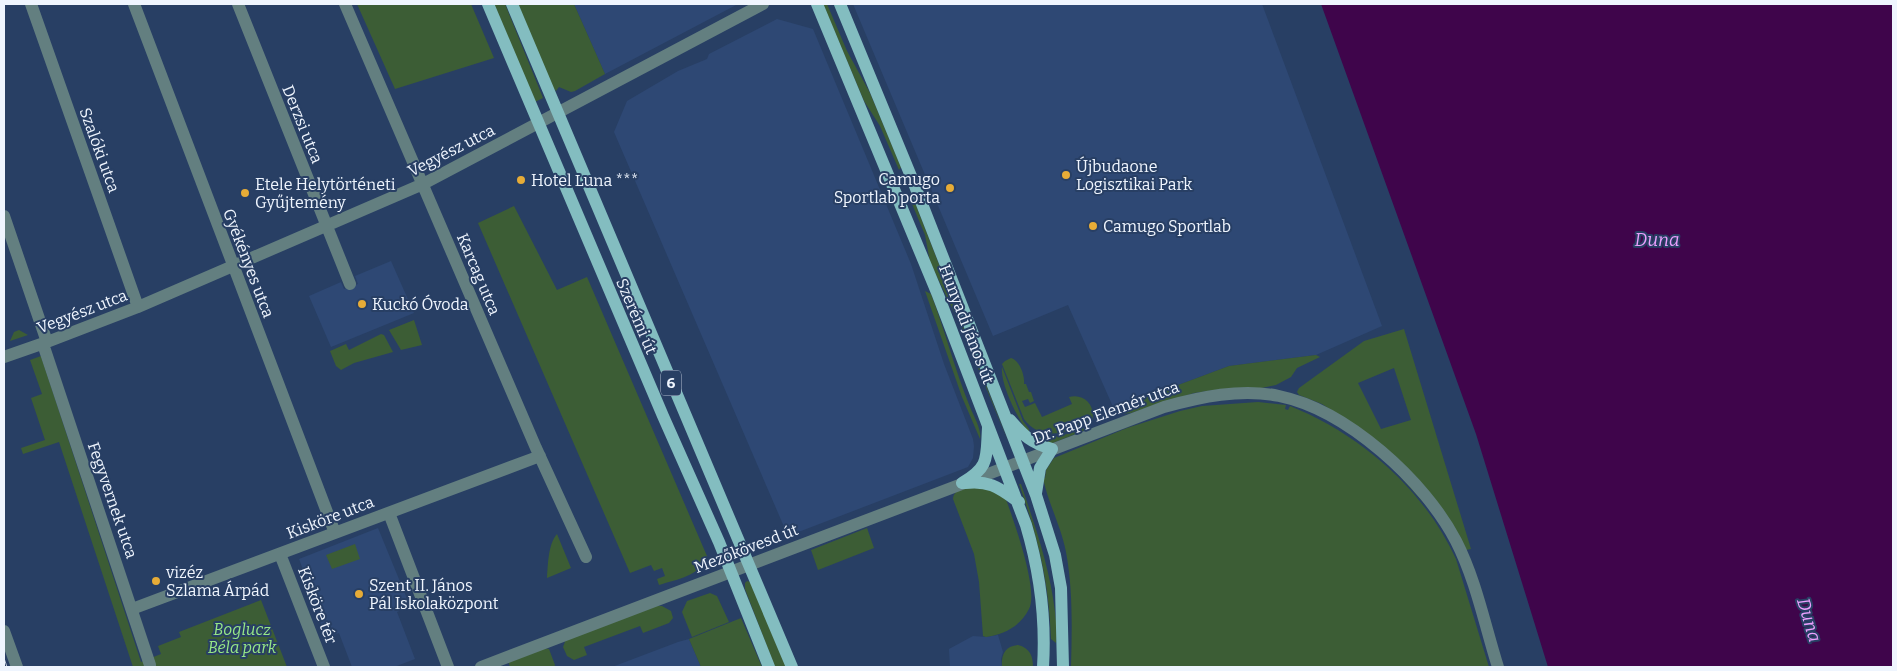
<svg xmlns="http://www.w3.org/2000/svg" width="1897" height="671" viewBox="0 0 1897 671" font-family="Bitter,serif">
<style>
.built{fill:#2e4874}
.green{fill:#3c5d35;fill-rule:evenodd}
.water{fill:#3f054b}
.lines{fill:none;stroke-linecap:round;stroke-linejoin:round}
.minor{stroke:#637f80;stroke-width:12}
.major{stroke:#83bdc0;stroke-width:12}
.tram{stroke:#bdc7d7;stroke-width:1}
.poi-dot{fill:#e7ac37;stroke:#283f64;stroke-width:2}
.labels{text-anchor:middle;stroke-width:4;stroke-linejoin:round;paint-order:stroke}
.shield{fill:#283f64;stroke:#b3bed0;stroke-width:1}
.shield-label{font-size:15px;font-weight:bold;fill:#eff5fe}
.street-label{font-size:16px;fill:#eff5fe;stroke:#283f64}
.poi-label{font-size:16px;fill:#eff5fe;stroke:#283f64;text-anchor:start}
.park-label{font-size:16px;font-style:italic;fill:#97e786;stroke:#283f64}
.water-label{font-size:18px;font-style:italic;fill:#ec9ffe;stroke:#283f64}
</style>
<rect width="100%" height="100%" fill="#283f64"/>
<path class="built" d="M574,4H738L605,74Z
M853,4H1262L1382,326L1316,355L1229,366L1114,409L1068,305L993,336Z
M777,19L813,29L911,264L944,364L973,439L974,446L973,458L968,467L788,536L614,132L627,101L678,71L707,59L709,54Z
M391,261L414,313L331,347L309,296L341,282L344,289L358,284L355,276Z
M378,528L410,606L397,612L415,659L394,667H352L339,633L326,638L313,602L315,601L299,559Z
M998,635L1003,652L1001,659L1002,667H950L949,649L973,636L986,637Z
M689,639L701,667H612L678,642Z"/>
<path class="green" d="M357,4H471L494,58L395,89Z
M494,4H505L543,98L535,102Z
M518,4H574L605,74L575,91L571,92L559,87L556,91L552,87Z
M823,4H827L847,51L870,93L901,167L899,170L880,126L864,101Z
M911,195H912L1009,444L963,331L930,262L925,235L912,204Z
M514,206L557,290L587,277L707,556C700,576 678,579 659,585L657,579L665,576L662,568L654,571L651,565L630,573L478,223Z
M925,291L931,294C945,331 955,370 970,407C974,417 982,430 980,439L962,397Z
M414,320L422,345L401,350L389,330Z
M1404,329L1471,549L1466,550L1354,425L1322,404L1299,395L1297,392L1299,388L1364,341ZM1394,368L1411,420L1381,429L1358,383Z
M19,330L28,335L10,341L14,332Z
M381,334L384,335L393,352L354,363L341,370L336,366L330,351L346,344L349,350Z
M1316,355L1320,357L1297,368L1291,377L1276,385L1262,388L1215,390L1194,393L1131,413L1120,414L1114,409L1229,366Z
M41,356L141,662L161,654L158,646L181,637L179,632L261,600L287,667H133L59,442L23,454L21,448L45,440L31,398L42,394L30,360Z
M1011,358C1021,361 1025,378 1024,384H1026L1029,392H1031L1034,401L1030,403L1028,399L1022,401L1025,407L1035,403L1042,417L1072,404L1069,397C1085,393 1096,406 1092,422C1070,431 1042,444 1024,419L1002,364L1005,361Z
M1002,367L1023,421L1029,429V433C1018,420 1000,384 1002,367Z
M1258,402L1286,405L1285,409L1288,410L1290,406C1360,434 1424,489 1456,559L1489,667H1071C1072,629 1073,589 1066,552C1061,526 1048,503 1043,478H1045L1046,470L1054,458L1127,428L1180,411L1202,406Z
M1089,426L1083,431L1053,443H1049L1038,437C1058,439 1070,433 1089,426Z
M1019,484H1021C1035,526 1050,568 1055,612C1056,622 1058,634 1056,643L1051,639C1049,581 1038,538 1019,484Z
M983,486L1004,497L1007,502C1014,522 1039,591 1029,609C1020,627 1004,634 986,637L983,636L979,582L974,554L953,499C954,486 972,488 983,486Z
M867,528L874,548L818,570L811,550Z
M557,534L571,568L547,578C548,565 548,544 557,534Z
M355,544L360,559L332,569L326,555Z
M747,581L750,582L786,667H775L745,589V583Z
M710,593L717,596L729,622L692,637L682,612L687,601Z
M655,606H662L671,611L673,618L669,623L643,633L640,626L584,647L587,655L574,660L567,656L563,647L566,639Z
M741,618L762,667H701L689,639Z
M1018,645C1030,648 1033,656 1033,667H1002C1001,655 1005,646 1018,645Z
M544,648L549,649L555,665L554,667H510L508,661Z"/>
<path class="water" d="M1321,4H1893V667H1548L1476,434Z"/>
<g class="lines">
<path class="minor" d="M31,4L138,307
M134,4L335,533
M238,4L350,284
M345,4L536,448L586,557
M4,216L47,342
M43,344L150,665V667
M4,357L47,342L138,307L423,184L763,4
M389,513L448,667
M280,554L324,667
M132,609L540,456
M4,631L17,667
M481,667L1164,407C1200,397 1241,388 1279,396C1347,410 1425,481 1456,541C1476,580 1485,626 1498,667"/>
<path class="major" d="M488,4L663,416L719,542L769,667
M512,4L792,667
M817,4L938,295L1026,525C1040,572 1046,619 1043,667
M840,4L913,181L1036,495L1055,555L1061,588L1063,667
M1010,420C1024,436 1031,443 1052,449L1040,468L1036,493
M962,483C990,467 986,458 988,428
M965,483C990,480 999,488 1019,502"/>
<path class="tram" d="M4,658L7,667"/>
</g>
<g class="poi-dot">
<circle cx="1066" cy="175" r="5"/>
<circle cx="521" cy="180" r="5"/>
<circle cx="950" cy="188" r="5"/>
<circle cx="245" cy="193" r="5"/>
<circle cx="1093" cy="226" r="5"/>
<circle cx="362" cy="304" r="5"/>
<circle cx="156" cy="581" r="5"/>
<circle cx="359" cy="594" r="5"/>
</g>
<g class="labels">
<rect class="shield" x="661" y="370.5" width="20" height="25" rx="4"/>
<g class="shield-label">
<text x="671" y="388">6</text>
</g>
<g class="street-label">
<text transform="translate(303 124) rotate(68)" y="6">Derzsi utca</text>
<text transform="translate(100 150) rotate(70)" y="6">Szalóki utca</text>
<text transform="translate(451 150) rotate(-27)" y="6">Vegyész utca</text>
<text transform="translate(249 263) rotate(69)" y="6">Gyékényes utca</text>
<text transform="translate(479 274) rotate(67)" y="6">Karcag utca</text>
<text transform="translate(82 311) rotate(-21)" y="6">Vegyész utca</text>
<text transform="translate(637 316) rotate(67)" y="6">Szerémi út</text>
<text transform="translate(967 324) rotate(69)" y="6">Hunyadi János út</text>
<text transform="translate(1106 412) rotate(-20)" y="6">Dr. Papp Elemér utca</text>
<text transform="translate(113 500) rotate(71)" y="6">Fegyvernek utca</text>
<text transform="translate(330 517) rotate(-21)" y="6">Kisköre utca</text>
<text transform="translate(746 548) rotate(-21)" y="6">Mezőkövesd út</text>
<text transform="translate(318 605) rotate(69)" y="6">Kisköre tér</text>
</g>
<g class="poi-label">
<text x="1076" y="172">Újbudaone<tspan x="1076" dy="18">Logisztikai Park</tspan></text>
<text x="940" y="185" text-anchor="end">Camugo<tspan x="940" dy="18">Sportlab porta</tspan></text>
<text x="531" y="186">Hotel Luna ***</text>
<text x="255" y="190">Etele Helytörténeti<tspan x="255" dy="18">Gyűjtemény</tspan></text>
<text x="1103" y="232">Camugo Sportlab</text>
<text x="372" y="310">Kuckó Óvoda</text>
<text x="166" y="578">vizéz<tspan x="166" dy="18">Szlama Árpád</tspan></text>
<text x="369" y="591">Szent II. János<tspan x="369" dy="18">Pál Iskolaközpont</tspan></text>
</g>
<g class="park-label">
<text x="242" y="635">Boglucz<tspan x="242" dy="18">Béla park</tspan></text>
</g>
<g class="water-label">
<text x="1657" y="246">Duna</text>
<text transform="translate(1809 620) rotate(73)" y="6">Duna</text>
</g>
</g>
<rect width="1897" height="671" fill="none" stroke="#eff5fe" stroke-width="10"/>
</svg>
